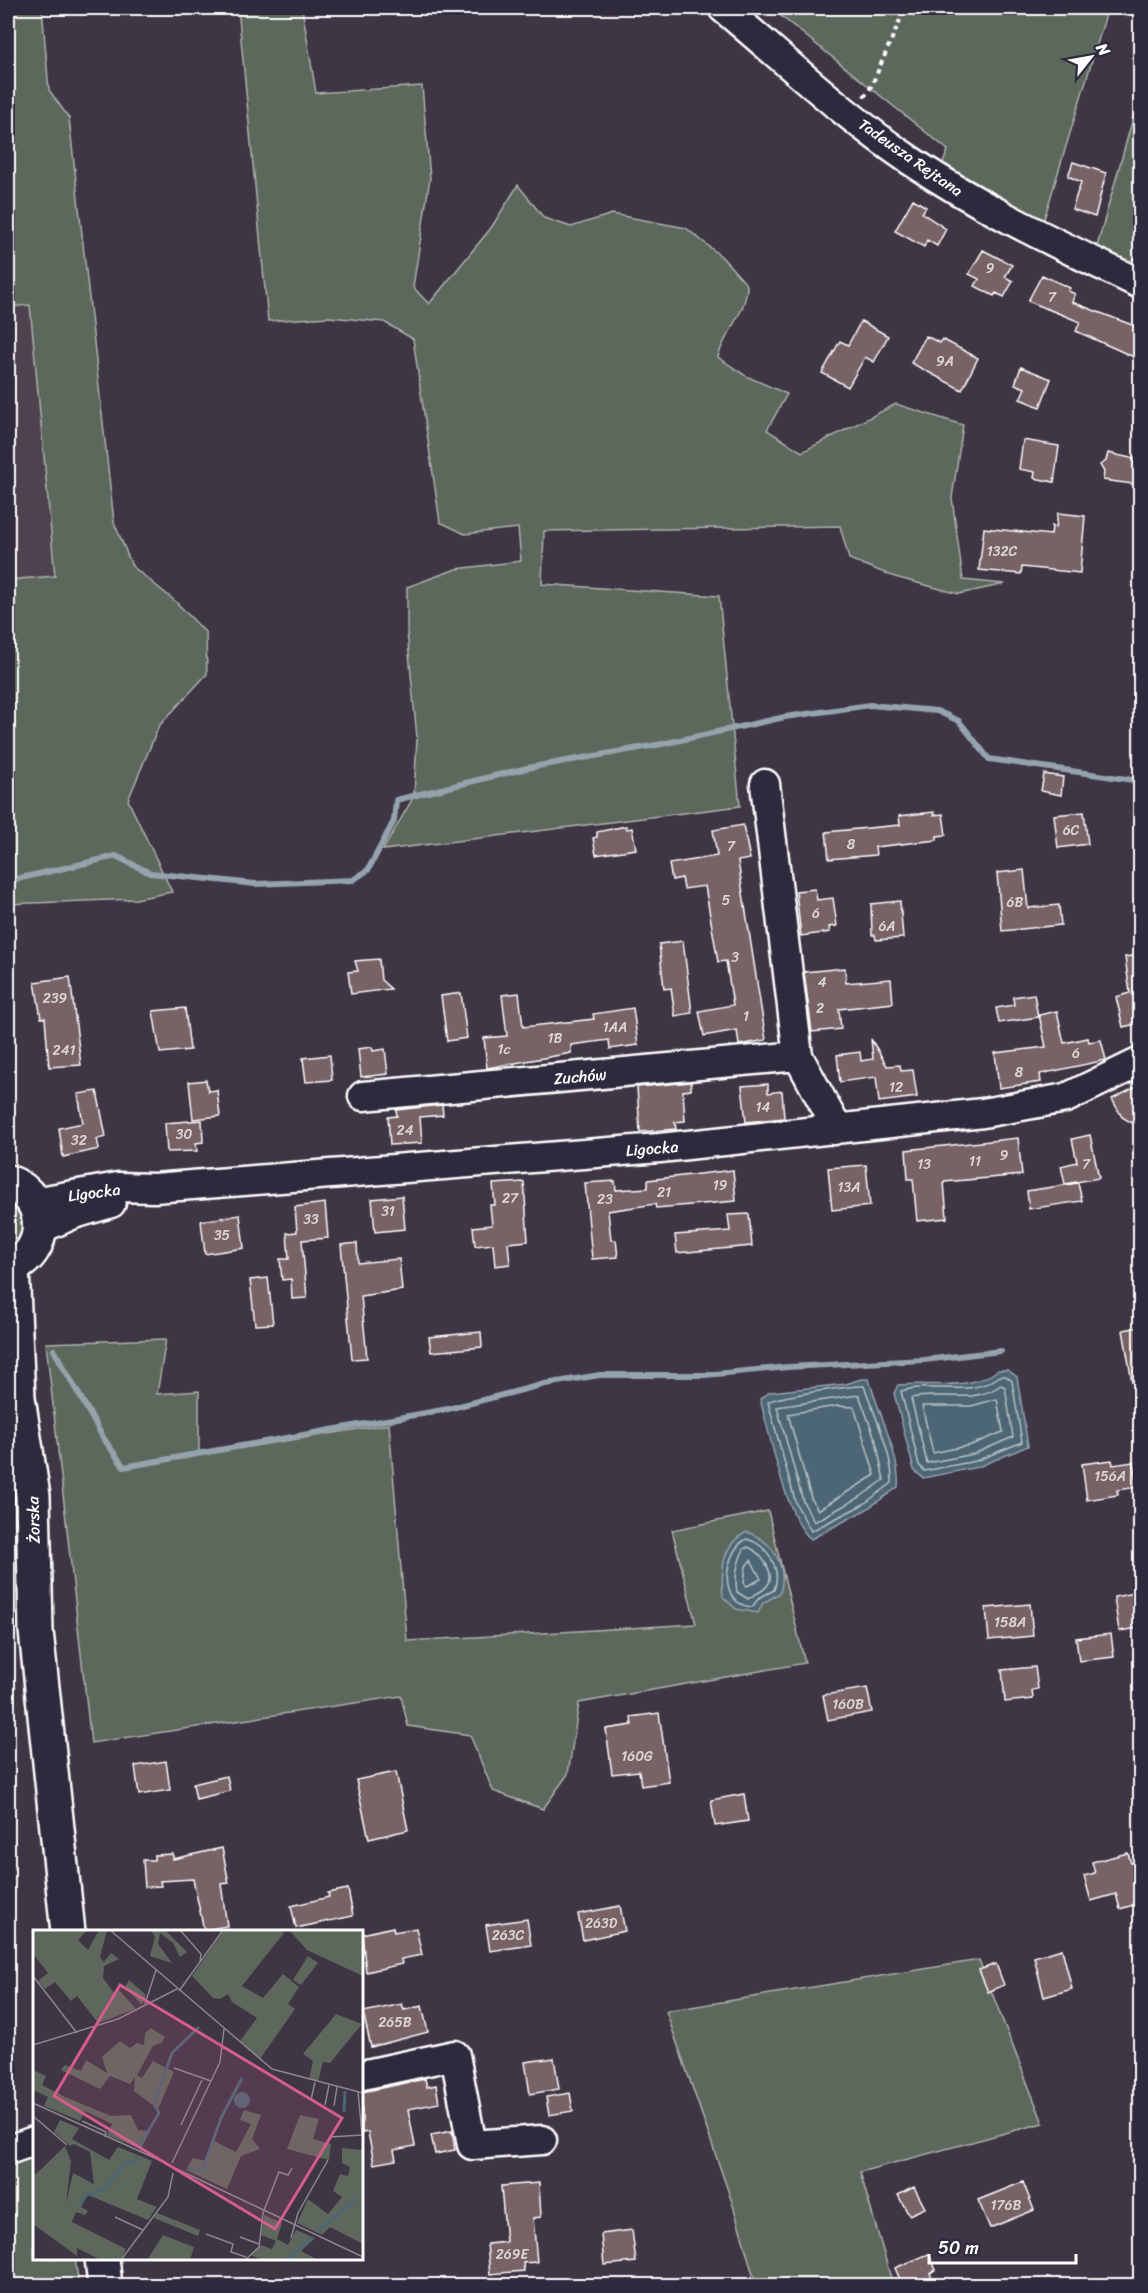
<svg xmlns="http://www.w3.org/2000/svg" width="1148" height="2293" viewBox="0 0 1148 2293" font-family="Sriracha,sans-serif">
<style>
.built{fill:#4f424f}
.green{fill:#5d675b;stroke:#aeb3ad;stroke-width:1.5}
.water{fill:#4d6674;stroke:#94a3ac;stroke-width:1.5}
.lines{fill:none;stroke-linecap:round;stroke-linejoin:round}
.shore{stroke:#b8c2c7;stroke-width:1.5}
.stream{stroke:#94a3ac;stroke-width:6}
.building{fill:#786265;stroke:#fff;stroke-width:1.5}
.minor-casing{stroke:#fff;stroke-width:33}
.major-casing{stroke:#fff;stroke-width:38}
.path{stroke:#fff;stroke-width:4;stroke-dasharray:4.5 4.5;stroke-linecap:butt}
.minor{stroke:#2f2a3d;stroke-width:28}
.major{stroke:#2f2a3d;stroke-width:33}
.labels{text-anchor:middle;stroke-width:6;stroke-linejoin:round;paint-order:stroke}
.number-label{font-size:14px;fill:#ddd8d8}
.street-label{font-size:16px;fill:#fff;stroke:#2f2a3d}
.inset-river{fill:none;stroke:#4d6674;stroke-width:3}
.inset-road{fill:none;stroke:#8b868f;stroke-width:1.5}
.view{fill:#d45d8c;fill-opacity:0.15;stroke:#d45d8c;stroke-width:3}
.inset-edge{fill:none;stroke:#fff;stroke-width:3}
</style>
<rect width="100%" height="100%" fill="#3e3545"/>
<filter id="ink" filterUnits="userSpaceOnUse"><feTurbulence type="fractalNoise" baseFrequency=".0167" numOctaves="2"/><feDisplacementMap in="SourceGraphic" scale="12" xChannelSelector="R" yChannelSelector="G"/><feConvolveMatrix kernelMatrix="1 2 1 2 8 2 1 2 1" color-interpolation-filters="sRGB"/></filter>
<g filter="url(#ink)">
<path class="built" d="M30,305L55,576L8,580V307Z"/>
<path class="green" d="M8,8H42L49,90L69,118L114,522L132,566L175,601L206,633L207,674L159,726L128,800L172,892L136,899L8,904V580L55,576L30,305L8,307Z
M238,8H302L316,93L422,86L430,178L413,287L429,304L491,228L518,185L544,218L571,227L612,214L686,228L722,257L747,285C747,313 726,329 718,357L746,376L787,394L767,430L802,452L896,404L963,425L952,498L963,580L1005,584L959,594L895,577L849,559L840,526L544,531L542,584L719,596L740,806L383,850L414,796L417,738L407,632V587L456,569L521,561L518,528L465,534L440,522L413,339L384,322L329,317L268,321Z
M771,8H1108L1041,229L940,171L948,150Z
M1140,93V257L1116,265L1094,257Z
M8,1197L19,1204L26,1234L8,1255Z
M166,1339L157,1394L199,1391V1455L389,1424L407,1641L696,1624L672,1530L768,1511L805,1663L579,1703L568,1774L543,1809L493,1791L470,1735L408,1726L401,1696L91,1743L46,1343Z
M979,1960L1043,2123L860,2172L893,2285H756L733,2205L666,2011Z
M34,2150V2258L75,2259L79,2285H8V2158Z"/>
<path class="water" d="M998,1370H1008L1017,1377L1028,1446L978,1467L923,1478L914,1470L894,1393L898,1385C931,1382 971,1391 998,1370Z
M861,1379H869C877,1409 901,1457 898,1487L867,1509L811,1539C787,1522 769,1431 760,1399L770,1392L846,1384Z
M747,1532C773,1541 788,1566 780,1593L763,1603L758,1613L736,1609L723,1597C721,1572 721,1544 747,1532Z"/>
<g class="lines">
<path class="shore" d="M1000,1376H1006L1012,1381L1022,1442L976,1461L924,1471L919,1465L901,1391C935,1381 970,1399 1000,1376Z
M1001,1385L1005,1387L1013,1437L974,1454L927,1463L911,1398C941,1391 974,1405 1001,1385Z
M864,1386C874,1413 893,1455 892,1483L864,1504L811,1531L796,1504L768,1402C773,1397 855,1385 864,1386Z
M859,1395L876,1441L884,1480L860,1497L814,1522L803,1501L777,1407Z
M997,1399L1003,1432L971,1445L933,1453L922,1406H971Z
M837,1406L854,1407L875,1475L818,1510L811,1498L788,1414Z
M747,1539C768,1545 782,1569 774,1590L759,1598L752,1607C716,1605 724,1549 747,1539Z
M748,1547C760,1551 777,1574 767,1586C764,1591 753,1595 748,1599L737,1592C734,1576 737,1563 744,1549Z
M751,1560L761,1579L747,1586L744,1583L746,1566Z"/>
<path class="stream" d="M8,881L116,856L150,873L255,884L353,880L368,870L394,821L396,800L527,768L662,744L785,717L870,705L937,711L959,721L989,759L1140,781
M54,1350L104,1439L124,1467L448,1409L545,1384L600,1375H705L788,1367L924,1360L1001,1351"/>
</g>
<path class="building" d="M1073,162L1106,173L1095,217L1072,209L1081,182L1068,176Z
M913,199L926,207L922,213L946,229L937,246L927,240L924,247L895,231Z
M983,250L1012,265L1005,277L1013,281L1004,297L996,293L994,296L975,286L979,279L969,274Z
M1042,275L1070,288L1068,291L1075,294L1072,302L1140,328V349L1136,358L1076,331L1080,322L1028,301Z
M861,321L888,336L874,362L865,357L848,387L822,373L840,341L848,345Z
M926,336L940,343L942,339L978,358L962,390L911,363Z
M1021,367L1051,379L1040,407L1020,399L1025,388L1015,384Z
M1023,440L1059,446L1054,482L1034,478L1035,472L1019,469Z
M1108,453L1140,460V485L1103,480L1104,472L1100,465L1106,461Z
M1058,513L1085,516L1080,573L1022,567L1021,574L979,570L984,528L1051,535L1052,526L1056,527Z
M1044,774L1063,777L1061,795L1041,791Z
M934,812V815L943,814L946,835L937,836V840L875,847L876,855L829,859L826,832L900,825L899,816Z
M1084,812L1088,844L1058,848L1054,815Z
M743,825L750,859L738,861L766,1040L739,1045L737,1030L704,1036L699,1011L733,1005L726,961L718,962L705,886L684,889L682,878L672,880L669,864L717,856L713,830Z
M626,826V829L632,828L636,849L596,855L593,838L597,837V832Z
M1024,870L1028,908L1059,905L1061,925L1002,931L997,873Z
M815,889L817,900L833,898L837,926L829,927L830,932L801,936L796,891Z
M900,901L903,938L876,940L875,935H872L871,904Z
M683,941L692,1013L675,1016L671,988L664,989L659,944Z
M1140,955V1023L1123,1027L1116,997L1130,993L1125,957Z
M379,959L381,980L391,989L351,994L348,972L358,971L355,961Z
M845,968L846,983L891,979L893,1003L839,1009L841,1029L812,1032L804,972Z
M70,977L81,1065L49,1067L45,1018H41L35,982Z
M461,993L467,1038L447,1041L441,996Z
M519,993L523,1027L594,1019L593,1014L633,1008L638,1045L610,1049L609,1040L571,1045V1053L487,1068L484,1038L507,1036L502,995Z
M1034,994L1038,1017L999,1023L996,1008L1014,1005L1013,997Z
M185,1008L190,1050L160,1053L153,1011Z
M1057,1011L1064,1043L1088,1038L1089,1042L1101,1040L1106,1060L1040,1074L1041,1082L999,1088L995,1053L1046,1047L1039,1015Z
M871,1039L887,1066L900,1065L901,1071L913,1070L917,1097L879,1102L876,1077L840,1082L837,1055L860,1052L861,1061L873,1059Z
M372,1047L373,1051L385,1049L388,1074L361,1077L358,1049Z
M330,1055L332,1080L306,1082L303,1058Z
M206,1080L208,1091L217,1090L220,1116L193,1119L189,1082Z
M691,1082V1090L683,1091L685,1121L675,1122L676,1129L640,1132L637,1087Z
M768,1084V1093L782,1091L784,1118L746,1122L742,1086Z
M1140,1085V1119L1132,1123L1122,1117L1112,1099Z
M97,1091L106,1137L97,1139L99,1149L63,1157L59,1128L83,1123L78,1094Z
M442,1105L443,1115L420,1117L422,1143L390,1145L388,1117L397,1116L396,1110Z
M202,1120L203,1142L196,1143L197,1151L167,1152L165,1123Z
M1090,1135L1099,1178L1065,1184L1061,1166L1077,1162L1072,1139Z
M1018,1138L1022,1175L944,1182L947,1218L917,1221L913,1179H908L906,1150Z
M866,1165L870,1206L832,1210L828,1168Z
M733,1170L736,1201L656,1208L655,1204L608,1211L611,1240H616L618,1257L592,1259L585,1183L615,1181L616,1190L648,1188V1180Z
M524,1182L528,1241L508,1243L510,1264L495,1266L493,1244L475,1246L473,1227L492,1225L490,1205H495L493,1184Z
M1078,1183L1082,1201L1029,1209L1027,1191Z
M402,1196L405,1229L375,1232L372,1199Z
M325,1203L328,1238L302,1240L307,1298L292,1299L291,1279L282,1280L280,1259H289L287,1233L297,1232L295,1207Z
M749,1214L752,1246L677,1253L675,1235L730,1231L728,1215Z
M240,1215L244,1248L205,1254L201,1221Z
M357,1243L358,1263L399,1259L402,1290L361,1296L367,1358L352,1359L341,1245Z
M268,1278L273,1324L255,1325L250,1280Z
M1140,1327V1381L1132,1382L1123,1330Z
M481,1332L482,1347L431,1352L429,1337Z
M1112,1460L1113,1465L1133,1462L1137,1487L1117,1490L1118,1495L1087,1500L1082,1464Z
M1140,1592V1628L1119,1631L1114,1597Z
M1030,1604L1033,1636L989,1640L986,1608Z
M1111,1634L1114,1657L1079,1661L1076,1638Z
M1035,1667L1038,1689L1032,1690L1033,1699L1005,1702L1002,1670Z
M867,1688L872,1712L828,1720L823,1695Z
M659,1713L669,1782L641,1786L639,1771L612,1774L606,1729L632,1725L631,1717Z
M166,1761L170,1790L139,1795L135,1766Z
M396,1772L408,1830L369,1839L356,1780Z
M227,1776L230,1791L196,1799L193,1784Z
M744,1794L748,1821L715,1826L711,1800Z
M222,1848L229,1883L221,1884L227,1926L204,1930L193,1879L160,1881L161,1886L145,1887L143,1860H154V1855L173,1854V1859Z
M1128,1853L1131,1863L1138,1861L1140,1870V1903L1120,1909L1116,1894L1091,1901L1084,1876L1095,1873L1092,1862Z
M348,1889L353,1916L296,1928L291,1906L329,1897L328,1893Z
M620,1906L625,1931L583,1940L578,1914Z
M527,1919L531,1945L490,1951L486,1925Z
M393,1927L394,1932L416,1928L422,1955L401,1959L402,1964L366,1972L362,1934Z
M1062,1949L1072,1989L1044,1997L1034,1957Z
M996,1964L1004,1985L988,1992L979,1970Z
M402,2004L404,2010L422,2006L428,2032L371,2047L363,2012Z
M554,2058L559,2089L530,2094L525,2062Z
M425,2079L427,2087L436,2085L439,2103L408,2109L415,2146L394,2150L396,2160L374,2164L368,2132L362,2133V2092Z
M570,2093L573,2111L549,2115L546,2097Z
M452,2131L455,2150L435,2154L431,2135Z
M1023,2182L1034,2210L990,2228L978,2200Z
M539,2183L541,2217L533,2218L537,2262L523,2263L524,2271L490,2274L487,2244L506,2242L501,2186Z
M914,2187L925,2208L909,2215L898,2195Z
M632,2230L636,2262L604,2265L601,2234Z
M929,2254L936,2270L930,2273L932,2279L915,2286H903L895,2268Z"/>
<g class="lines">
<g class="minor-casing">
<path id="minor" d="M723,8C784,59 844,116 911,161C984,210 1062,246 1140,284
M765,784L798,1056L832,1119L834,1130
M363,1096L798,1056
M34,1202L118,1187L154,1188L660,1148L983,1113L1066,1098L1140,1062
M40,1229L74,1214L111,1203
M362,2075L455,2055L472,2145L542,2140
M8,2150L34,2141"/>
</g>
<g class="major-casing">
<path id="major" d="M8,1182C50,1196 50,1255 8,1268
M12,1267L18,1398L33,1496L36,1631L68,1932
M102,2258L105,2286"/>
</g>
<path class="path" d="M864,97L871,87L900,20"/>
<use href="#minor" class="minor"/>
<use href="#major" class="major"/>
</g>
</g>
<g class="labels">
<g class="number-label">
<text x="990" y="273">9</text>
<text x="1052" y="302">7</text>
<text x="945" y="366">9A</text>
<text x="1002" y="556">132C</text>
<text x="1071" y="835">6C</text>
<text x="851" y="849">8</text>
<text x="731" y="851">7</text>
<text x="726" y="905">5</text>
<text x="1015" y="907">6B</text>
<text x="816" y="918">6</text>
<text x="887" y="931">6A</text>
<text x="735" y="962">3</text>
<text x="822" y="987">4</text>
<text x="55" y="1003">239</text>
<text x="820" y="1013">2</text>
<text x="746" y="1021">1</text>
<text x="615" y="1032">1AA</text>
<text x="555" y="1043">1B</text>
<text x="504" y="1054">1c</text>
<text x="64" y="1055">241</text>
<text x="1076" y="1058">6</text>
<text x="1019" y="1077">8</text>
<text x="896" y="1092">12</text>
<text x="763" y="1112">14</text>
<text x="405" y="1135">24</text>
<text x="184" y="1139">30</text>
<text x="79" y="1145">32</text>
<text x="1004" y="1160">9</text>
<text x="975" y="1166">11</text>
<text x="924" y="1169">13</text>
<text x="1086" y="1169">7</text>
<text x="720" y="1190">19</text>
<text x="849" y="1192">13A</text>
<text x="664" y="1197">21</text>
<text x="510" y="1203">27</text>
<text x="605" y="1204">23</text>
<text x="388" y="1216">31</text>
<text x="311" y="1224">33</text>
<text x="222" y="1240">35</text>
<text x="1110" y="1481">156A</text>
<text x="1010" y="1627">158A</text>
<text x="848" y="1709">160B</text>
<text x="637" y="1761">160G</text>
<text x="601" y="1928">263D</text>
<text x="508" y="1940">263C</text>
<text x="395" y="2027">265B</text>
<text x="1006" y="2210">176B</text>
<text x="512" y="2259">269E</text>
</g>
<g class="street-label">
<text transform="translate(911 157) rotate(35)" y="6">Tadeusza Rejtana</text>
<text transform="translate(580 1076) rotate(-5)" y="6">Zuchów</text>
<text transform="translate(652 1148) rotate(-5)" y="6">Ligocka</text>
<text transform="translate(94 1192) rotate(-8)" y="6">Ligocka</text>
<text transform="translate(33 1520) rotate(-92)" y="6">Żorska</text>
</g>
</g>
<g transform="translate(33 1930)">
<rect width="330" height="330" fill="#3e3545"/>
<path d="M0,0H54L45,10L55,20L66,0H74L67,27L71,32L78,23L86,29L71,36L70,48L81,63L86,60L103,79L65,93L44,66L38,71L22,52L12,59L5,51L15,43L0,24ZM118,0H132L154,22L147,27L140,13L127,3L125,14L139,33L117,26L122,7ZM191,0H248L251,3L209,56L230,68L250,44L266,57L255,74L262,79L227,129L207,111L224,88L199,72L195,64L187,69L180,68L159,46ZM256,0H330V46L274,20ZM275,26L285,33L268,55L260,50ZM96,50L113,65L109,75L92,57ZM303,84L329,94L297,133L290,132L285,151L276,149L280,131L270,124ZM118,98L132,107L135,103L128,113L120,116L104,145L109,148L120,131L141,142L125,179L101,161L102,147L97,154L77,146L67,159L28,140L32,135L48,141L53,130L74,143L69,127L87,111L97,118L104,113L111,115L112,103ZM0,140L13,146L9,155L32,167L78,186L98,185L105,200L117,201L108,219L74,205L79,194L52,181L47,191L11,176L15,167L0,160ZM211,180L228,185L219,209L227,219L208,226L194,259L153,240L160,228L173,231L181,211L203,222L218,194L207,190ZM267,185L286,189L280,209L298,214L296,230L254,219ZM27,190L46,198L39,209L76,230L85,217L119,231L104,269L124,277L115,290L55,265L48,277L55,281L52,285L43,282L39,292L93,319L88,330H68L44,318V326L0,294V242L3,244L32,216L38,231L33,274L40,243L61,254L57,222L41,214L37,216L21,202ZM309,218L330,220V314L297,297L289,305L264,293L275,269L295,284L309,267L300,261L307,244L315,246L317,237L309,233ZM124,283L167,300L165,306L121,288ZM231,285L249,293L244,309L255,315L263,300L282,308L268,321L285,330H231L217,325L228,315L239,319L243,311L228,305ZM130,305L161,317L157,330H114Z" fill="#5d675b"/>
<path d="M201 170a8 8 0 1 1 16 0a8 8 0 1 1-16 0Z" fill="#4d6674"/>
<path class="inset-river" d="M311,182L312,161M106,217L126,183L121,174L139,123L166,97M154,239H170L188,188L209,148M45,275L53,265L70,260L92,234L103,231V226M284,301L323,270M253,330L279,308"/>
<path class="inset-road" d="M77,0L239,139L330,163M167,32L190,0M0,46L44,103M146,61L167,32L168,24L147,0M112,74L123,40M0,115L85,89L144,59M141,138L178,151M278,170L282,152M0,173L135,234M292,175L296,155M301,176L304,157M0,186L34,215M49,191L73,202L72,207M148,195L169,150M297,207L329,205L325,162M139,233L187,132L191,99M144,239L330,327M82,287L110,300M173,304L200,314L198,322L213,327M207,307L226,314M258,308L265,283L295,230M88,330L135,267L140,243M212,330L226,317L230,283L246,242L255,245L259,238"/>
<path class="view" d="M87,55L309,188L242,299L21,166Z"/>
<rect width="330" height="330" class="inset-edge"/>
</g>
<rect width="1148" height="2293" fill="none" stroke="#2f2a3d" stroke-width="30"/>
<rect x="15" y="15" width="1118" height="2263" fill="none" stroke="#fff" stroke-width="2" filter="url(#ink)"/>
<g transform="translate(1091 57) rotate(59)" stroke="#2f2a3d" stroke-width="4.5" paint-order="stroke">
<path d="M0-4.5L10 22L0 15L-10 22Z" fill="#ffffff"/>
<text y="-9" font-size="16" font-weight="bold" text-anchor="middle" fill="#ffffff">N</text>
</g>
<path d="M929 2254v9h147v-9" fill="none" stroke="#ffffff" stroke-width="3"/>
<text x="938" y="2254" font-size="18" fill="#ffffff" stroke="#2f2a3d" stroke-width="4.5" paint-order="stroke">50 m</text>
</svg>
